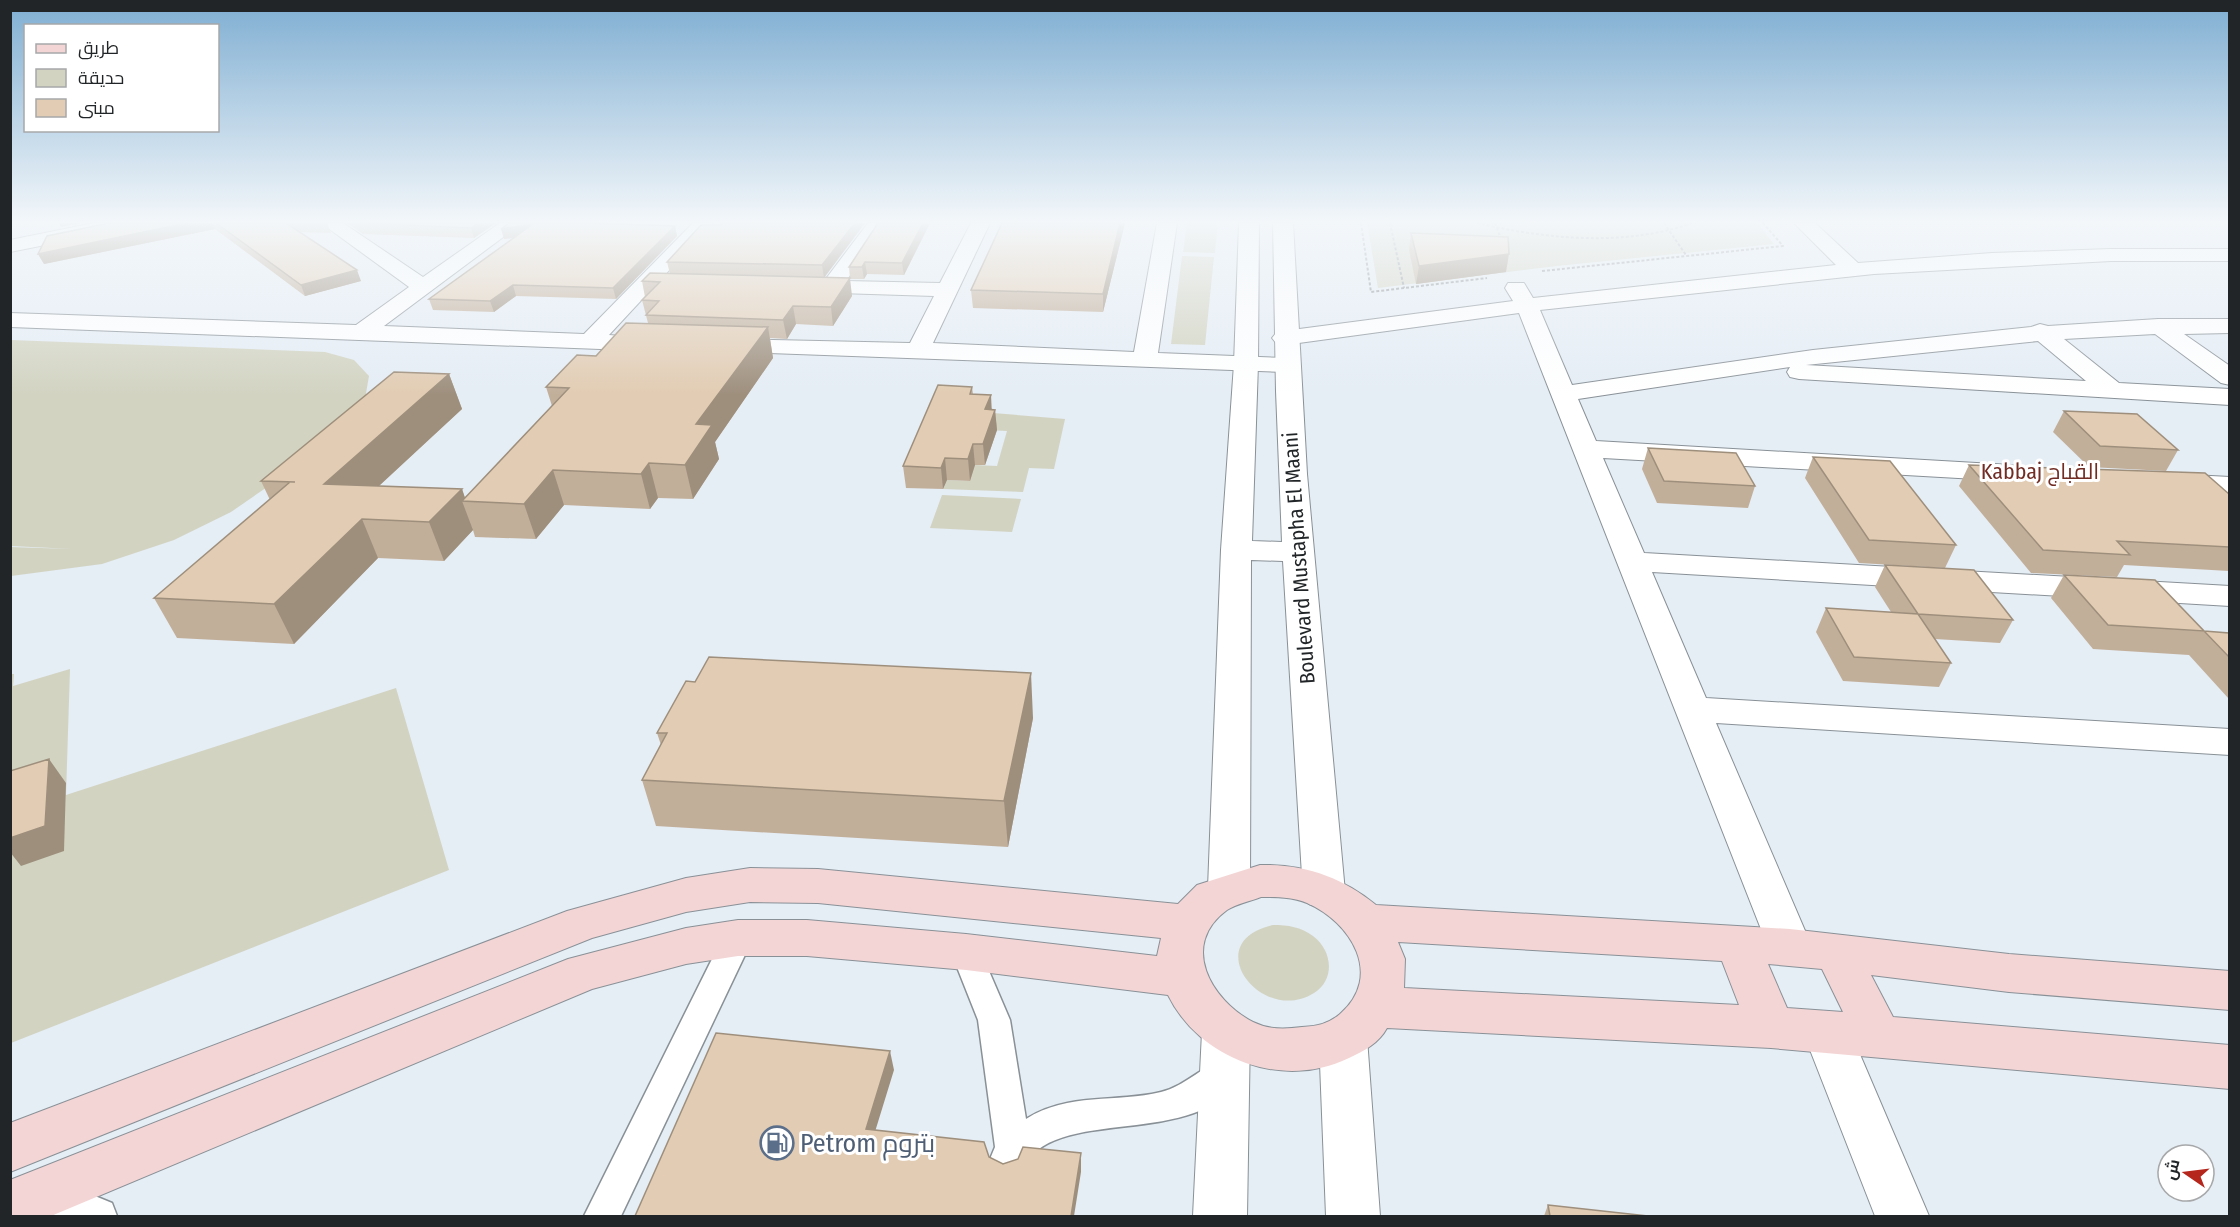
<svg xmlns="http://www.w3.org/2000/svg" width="2240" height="1227" viewBox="0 0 2240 1227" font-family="'Fira Sans Condensed',Cairo,sans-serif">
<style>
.green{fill:#d2d3c1}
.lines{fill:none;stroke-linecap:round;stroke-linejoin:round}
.service-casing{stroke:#899197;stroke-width:3}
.minor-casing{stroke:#899197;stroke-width:2}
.tertiary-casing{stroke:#899197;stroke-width:2}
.secondary-casing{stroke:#899197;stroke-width:2}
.path{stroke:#8d9298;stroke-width:2;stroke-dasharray:3 2;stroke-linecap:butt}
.service{fill:#fff;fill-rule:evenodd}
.minor{fill:#fff;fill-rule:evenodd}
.tertiary{fill:#fff;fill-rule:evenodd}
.secondary{fill:#f4d5d5;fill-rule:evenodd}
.wall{fill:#c2af9a}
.shaded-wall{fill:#9e8f7d}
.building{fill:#e2ccb3;stroke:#9e8f7d;stroke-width:1.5}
.labels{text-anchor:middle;stroke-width:6;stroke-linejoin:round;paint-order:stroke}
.street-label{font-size:21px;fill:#222527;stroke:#fff}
.neighbourhood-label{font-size:22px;fill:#712c24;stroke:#fff}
.near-service-label{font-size:26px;fill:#4e5e75;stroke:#fff;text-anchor:start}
</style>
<rect width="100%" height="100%" fill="#e5edf5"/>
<path class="green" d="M1187,223H1218L1215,253L1183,252Z
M1367,223H1757L1774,244L1557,266L1378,288Z
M1182,256L1214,257L1205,345L1171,344Z
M11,340L325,352L354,360L369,376L365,399L270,485L231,512L174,540L102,564L11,576L10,547L72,549L11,546Z
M993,413L1065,419L1054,469L1029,468L1023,492L943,489L947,480L970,481L975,465L997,466L1007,431L987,430Z
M942,495L1021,499L1012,532L930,528Z
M70,669L66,795L396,688L449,870L11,1043V674H14L13,686Z
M1273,925C1288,925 1301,927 1313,936C1332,950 1336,979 1314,993C1262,1026 1197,942 1273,925Z"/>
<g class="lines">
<g class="service-casing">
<path id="service" d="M738,926L749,929L753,938L621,1216H584L727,929Z
M966,939L977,943L1010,1020L1026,1119C1068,1092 1117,1103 1161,1092C1185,1086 1200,1068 1222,1060L1234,1064L1239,1075C1203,1153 1051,1101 1021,1171L1008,1176L995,1171L990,1159L995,1147L978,1020L951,952L955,943Z
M46,1176L112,1203L117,1216H57L33,1207L28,1194L33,1181Z"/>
</g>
<g class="minor-casing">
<path id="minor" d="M94,223H134L125,229L10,252V240Z
M321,223H343L423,277L500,223H522L384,326L584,334L693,223H713L609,335L661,339L665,344L661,349L653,351L10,327V313L356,325L409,287Z
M868,223H887L846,281L940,283L971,223H990L933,343L1134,352L1157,223H1177L1158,353L1285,358L1294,360L1297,365L1294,370L1285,372L718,351L714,346L718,341L726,339L910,343L934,296L807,292L799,291L796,286L799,281L825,280Z
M1794,223H1815L1858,263L1992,253L2111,249H2230V261H2111L1874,274L1540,310L1572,385L1813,350L2031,327L2040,324L2048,326L2158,319H2230V333L2184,334L2230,366V385L2221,383L2155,334L2064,339L2119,383L2230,389V405L1799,379L1790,377L1787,372L1790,367L1578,399L1596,441L2011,465L2021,467L2025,473L2021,479L2011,481L1603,458L1644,553L2230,586V606L1652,572L1706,698L2230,729V755L1716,723L1812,947L1806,960L1790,965L1774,960L1768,947L1519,313L1284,345L1276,343L1272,338L1276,333L1284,331L1513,301L1505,288L1508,283H1524L1533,298L1836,265ZM2038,341L2086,381L1806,365Z
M2173,474L2230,477V495L2163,489L2159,483L2163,477Z
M1827,1011L1844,1017L1929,1216H1875L1803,1032L1810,1017Z"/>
</g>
<g class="tertiary-casing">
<path id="tertiary" d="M1239,223H1259L1258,364L1252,541L1282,542L1276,391L1273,223H1293L1307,474L1345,892L1339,904L1324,909L1309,904L1303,892L1283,561L1251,560L1250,888L1244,900L1229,905L1214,900L1208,888L1221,550L1234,364Z
M1226,1011L1243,1017L1250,1032L1247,1216H1193L1202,1032L1209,1017Z
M1343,1017L1360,1023L1367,1038L1380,1216H1326L1319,1038L1326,1023Z"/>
</g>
<g class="secondary-casing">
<path id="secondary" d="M1260,865C1304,864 1342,877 1376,905L1790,929L2009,954L2230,971V1010L2009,992L1871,975L1893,1017L2230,1045V1089L1771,1048L1387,1028C1379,1043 1364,1051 1349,1058C1283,1090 1200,1060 1168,995L966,970L807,956H738L686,964L592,989L51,1216H10V1180L568,959L686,928L738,920H807L966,934L1157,956L1161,938L818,903L750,902L686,912L592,938L10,1172V1123L567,911L686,878L750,868L818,869L1178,904L1197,885ZM1261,897C1276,897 1293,897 1307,903C1351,922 1384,976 1340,1014C1328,1024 1318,1026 1302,1027C1286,1029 1269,1030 1253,1022C1211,1000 1179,945 1227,910C1236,904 1251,901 1261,897ZM1398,942L1722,961L1739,1005L1404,988L1405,959ZM1768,964L1822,969L1843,1012L1787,1008Z"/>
</g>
<path class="path" d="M1361,223L1371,292L1487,278
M1390,223L1404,288
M1477,223C1545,239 1625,247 1692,223
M1495,223L1501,239
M1664,223L1686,255
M1542,271L1783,246L1763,223"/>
<use href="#service" class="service"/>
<use href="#minor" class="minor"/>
<use href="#tertiary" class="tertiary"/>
<use href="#secondary" class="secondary"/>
</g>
<path class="wall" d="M109,223H327L331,233L298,232L361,281L305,296L215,229L44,264L38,254Z
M347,223H496L474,238L363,234Z
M509,223L675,226L677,236L616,299L516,296L494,312L433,310L429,299L513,238L504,239Z
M723,223H865L824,277L852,296L833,326L796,324L787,339L770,338L773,358L715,442L719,459L693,499L658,498L650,509L564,505L536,539L475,537L473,530L444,561L378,558L294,644L177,638L154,598L270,500L261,481L449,374L462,409L379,486L462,489L465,498L552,406L546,387L648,323L642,300L645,297L642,281L670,274L667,262Z
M878,223H930L904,275L867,274L864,279H850L849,267Z
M1002,223H1125L1103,312L973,308L971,290Z
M1411,233L1506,272L1416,284L1409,250Z
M972,387L973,394L992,409L995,410L997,430L985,465H975L970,481L947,480L943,489L906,488L903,466Z
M2064,411L2178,450L2166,471L2089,467L2053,432Z
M1648,448L1755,486L1748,508L1657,503L1642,469Z
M1813,457L1956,545L1945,568L1859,563L1805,478Z
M1969,465L2229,494V571L2124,565L2117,577L2031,573L1959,486Z
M1885,565L2013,620L2000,643L1935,639L1951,663L1939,687L1843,681L1816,632L1826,608L1891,612L1875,587Z
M2064,575L2204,631L2229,633V699L2189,655L2093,649L2051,598Z
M1033,718L1008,847L656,826L642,780L661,745L657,733Z
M1548,1205L1648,1216H1544Z"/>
<path class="shaded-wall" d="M59,223H81L61,227Z
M187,223H212L215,229L44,264L38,254Z
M478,223H496L474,238L471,228Z
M855,223H865L824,278L822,265Z
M923,223H930L904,275L902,263Z
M1120,223H1125L1103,312V294Z
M533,224L536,234L504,239L501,229Z
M675,226L677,236L616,299L613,288Z
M1509,254L1506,272L1416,284L1419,266Z
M865,262L867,274L864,279L862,267Z
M357,270L361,281L305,296L301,285Z
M850,278L852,296L833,326L831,307Z
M513,285L516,296L494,312L490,301Z
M793,306L796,324L787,339L783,320Z
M768,327L773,358L715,442L719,459L693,499L685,465L696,424Z
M449,374L462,409L341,521L324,484Z
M991,395L992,415L985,409Z
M995,410L997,430L985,465L983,444Z
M973,444L975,465L970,481L968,459Z
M945,458L947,480L943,489L941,468Z
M649,463L658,498L650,509L641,474Z
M553,470L564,505L536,539L524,504Z
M462,489L466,501H462L473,530L444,561L429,522Z
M362,519L378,558L294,644L274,604Z
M1031,673L1033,718L1008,847L1004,801Z
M49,759L66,783L64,851L21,866L10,852V838Z
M890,1051L894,1070L870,1148L866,1129Z
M1081,1153V1172L1074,1216H1071Z"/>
<path class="building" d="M109,223H187L38,254L47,236Z
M216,223H286L357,270L301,285Z
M359,223H478L471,228Z
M509,223H587L675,226L613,288L513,285L490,301L429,299L533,224L501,229Z
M723,223H855L822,265L667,262L701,225H721Z
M878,223H923L902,263L865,262L862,267H849Z
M1002,223H1120L1103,294L971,290Z
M1411,233L1508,237L1509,254L1419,266Z
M650,273L850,278L831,307L793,306L783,320L646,315L659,301L642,300L660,282L642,281Z
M626,323L768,327L696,424L712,425L685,465L649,463L641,474L553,470L524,504L462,501L569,388L546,387L577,355L596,356Z
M394,372L449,374L324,484L462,489L429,522L362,519L274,604L154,598L290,482H295L261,481Z
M938,385L972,387L970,394L991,395L985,409L995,410L983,444H973L968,459L945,458L941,468L903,466Z
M2064,411L2137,414L2178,450L2100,446Z
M1648,448L1736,453L1755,486L1664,481Z
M1813,457L1890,461L1956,545L1869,540Z
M1969,465L2205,473L2229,494V547L2117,541L2130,555L2043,550Z
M1885,565L1974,570L2013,620L1918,614Z
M2064,575L2155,580L2204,631L2108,625Z
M1826,608L1918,614L1951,663L1854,657Z
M2204,631L2229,633V657Z
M709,657L1031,673L1004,801L642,780L667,733H657L686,681L695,682Z
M49,759L45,826L10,838V771Z
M716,1033L890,1051L866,1129L984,1142L989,1157L1003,1164L1018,1159L1023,1147L1081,1153L1071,1216H635Z
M1548,1205L1648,1216H1550Z"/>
<linearGradient id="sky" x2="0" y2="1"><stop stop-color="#7faed2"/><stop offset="0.56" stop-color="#f3f7fa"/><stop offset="1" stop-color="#f3f7fa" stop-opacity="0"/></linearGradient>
<rect width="2240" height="395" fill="url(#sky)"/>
<defs>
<g id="fuel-ring" transform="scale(1.725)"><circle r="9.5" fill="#fff" stroke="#5c6f8a" stroke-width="1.5"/><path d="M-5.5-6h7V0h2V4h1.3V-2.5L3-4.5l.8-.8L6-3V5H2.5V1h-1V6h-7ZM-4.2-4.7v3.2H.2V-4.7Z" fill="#5c6f8a"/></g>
</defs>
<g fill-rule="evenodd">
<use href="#fuel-ring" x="777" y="1143"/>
</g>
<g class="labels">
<g class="street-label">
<text transform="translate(1299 558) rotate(-94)" y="7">Boulevard Mustapha El Maani</text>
</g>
<g class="neighbourhood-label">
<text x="2040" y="479">Kabbaj القباج</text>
</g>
<g class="near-service-label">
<text x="800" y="1152">Petrom بتروم</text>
</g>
</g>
<rect width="2240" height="1227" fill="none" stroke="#222527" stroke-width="24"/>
<rect x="24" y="24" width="195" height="108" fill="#ffffff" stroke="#a7a8a9" stroke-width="1.5"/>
<rect x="36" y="44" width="30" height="9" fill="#f4d5d5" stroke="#a7a8a9" stroke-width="1.5"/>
<text x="78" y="54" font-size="18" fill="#222527">طريق</text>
<rect x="36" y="69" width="30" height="18" fill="#d2d3c1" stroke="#a7a8a9" stroke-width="1.5"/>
<text x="78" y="84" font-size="18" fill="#222527">حديقة</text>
<rect x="36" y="99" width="30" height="18" fill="#e2ccb3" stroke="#a7a8a9" stroke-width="1.5"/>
<text x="78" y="114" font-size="18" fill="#222527">مبنى</text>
<g transform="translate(2186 1173) rotate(284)"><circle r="28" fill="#ffffff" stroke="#a7a8a9" stroke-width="1.5"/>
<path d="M0-4.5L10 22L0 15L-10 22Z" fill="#b5261d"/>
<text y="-9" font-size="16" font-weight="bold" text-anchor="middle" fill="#222527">ش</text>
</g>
</svg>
